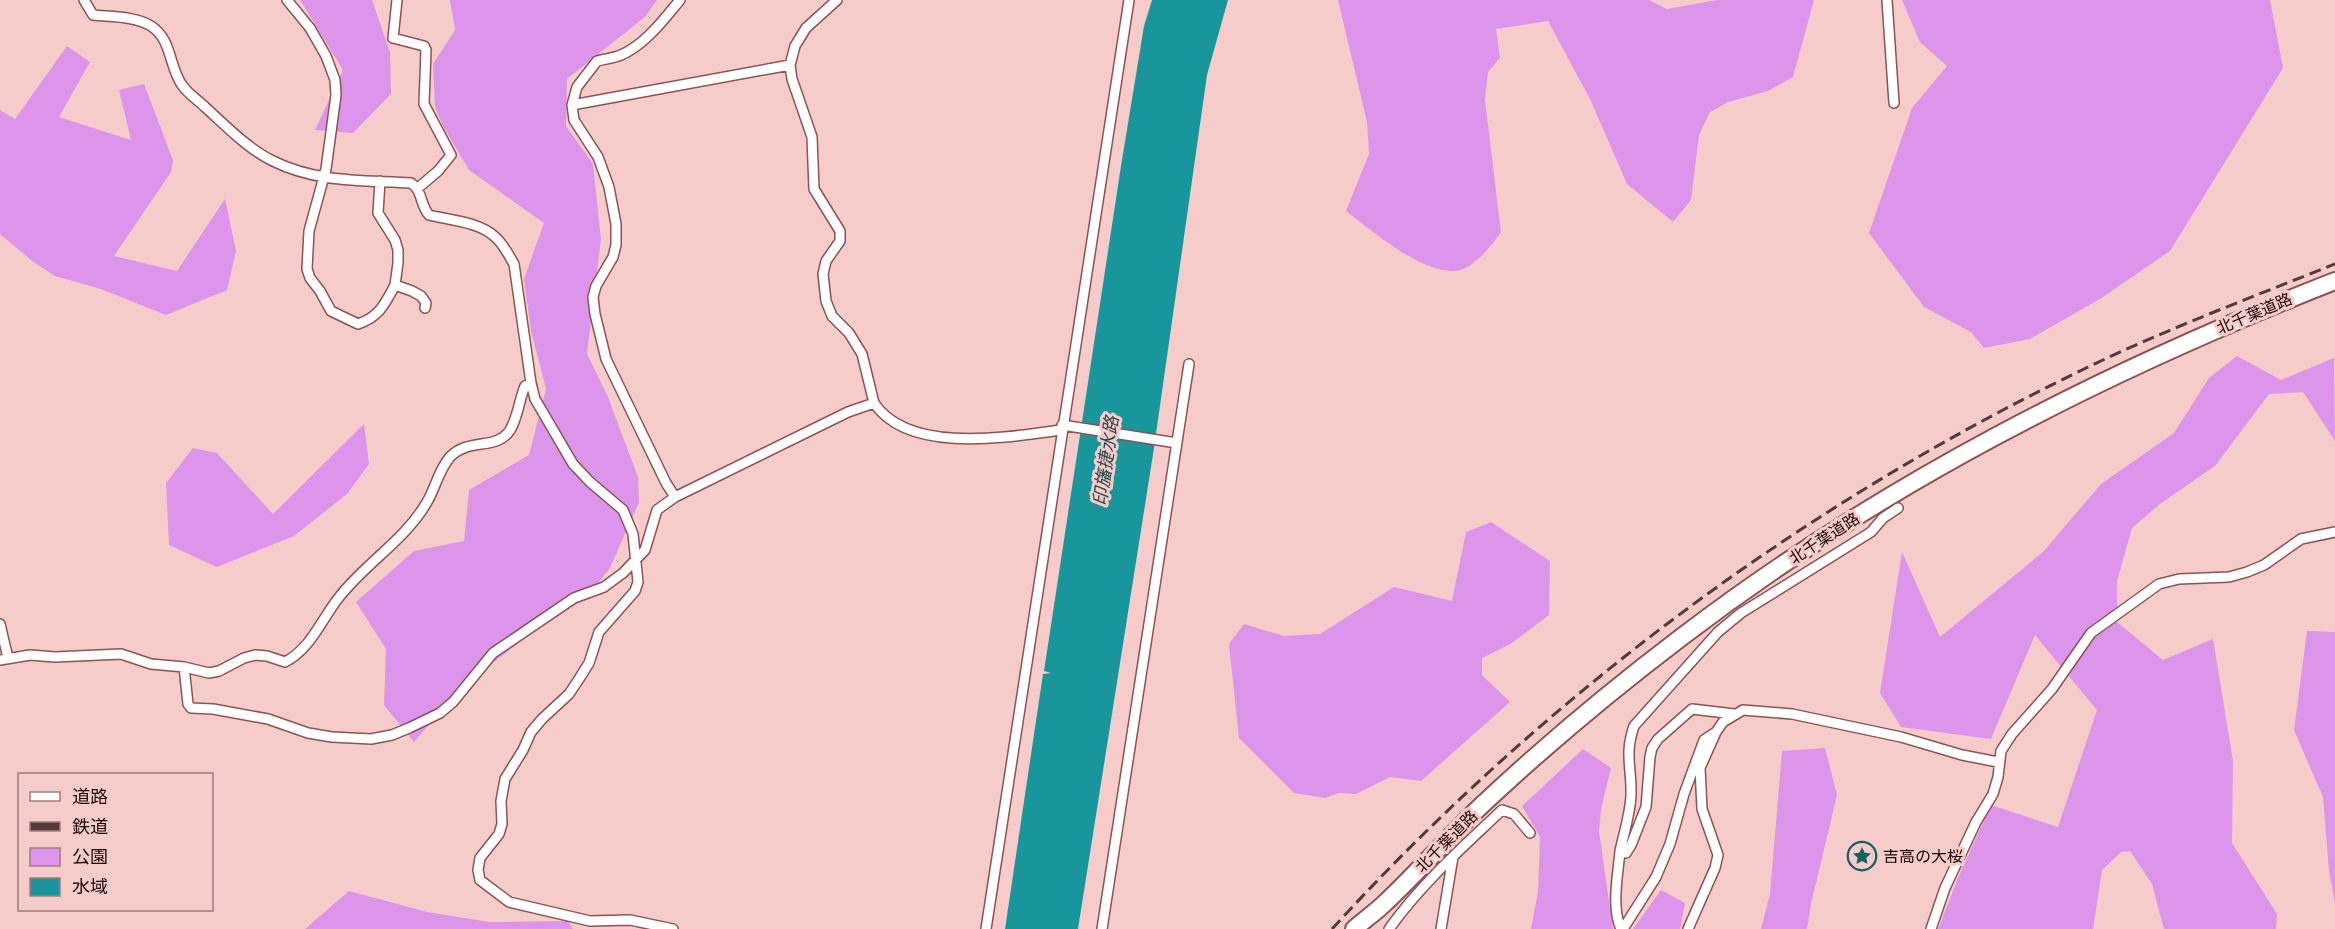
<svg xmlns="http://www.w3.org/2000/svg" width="2335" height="929" viewBox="0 0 2335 929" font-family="'Titillium Web','Noto Sans JP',sans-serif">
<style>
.green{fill:#dc95eb}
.water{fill:#19969c}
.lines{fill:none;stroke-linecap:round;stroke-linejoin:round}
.street-casing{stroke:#8e5252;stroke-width:12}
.highway-casing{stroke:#8e5252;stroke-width:20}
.street{stroke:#fff;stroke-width:9}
.highway{stroke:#fff;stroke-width:16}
.rail{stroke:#553a3a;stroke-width:3;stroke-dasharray:12 6;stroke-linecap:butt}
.labels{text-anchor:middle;stroke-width:6;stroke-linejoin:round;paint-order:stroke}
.street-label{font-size:16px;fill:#1c0607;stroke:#f6ccca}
.poi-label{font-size:16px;fill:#1c0607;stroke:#f6ccca;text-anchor:start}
.water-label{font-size:18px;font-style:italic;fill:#28494b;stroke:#f6ccca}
</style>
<rect width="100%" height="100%" fill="#f6ccca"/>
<path class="green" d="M300,0H372L390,52L391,94L353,133L315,130L343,70Z
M450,0H657L645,17L567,79L566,126L593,164L601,239L587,354L608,397L638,477L639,502L610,568L587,597L520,642L461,687L414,742L384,705L386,649L356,602L414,551L464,541L469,490L529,455L546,389L531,331L524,279L544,223L469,170L443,126L435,107L433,64L455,30Z
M1338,0H1649L1667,9L1717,0H1814L1793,77L1768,91L1728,102L1710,112L1699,135L1691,200L1673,222L1627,184L1590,99L1548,21L1496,29L1500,58L1488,72L1485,100L1501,232C1493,245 1471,270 1456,271C1422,274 1372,231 1346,211L1369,154L1367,122Z
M1902,0H2270L2283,68L2170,251L2100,299L2030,339L1984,348L1971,332L1924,307L1869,233L1912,108L1947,66L1920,42Z
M67,46L90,62L59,117L131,140L119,90L144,84L173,160L171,172L114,256L177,271L225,199L236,251L227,290L166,315L101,289L55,276L32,261L0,234V110L15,119Z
M2237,356L2281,380L2334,358L2335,441L2303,392L2269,394L2215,466L2160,504L2132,528L2117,581V622L2163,660L2213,639L2233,761L2232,843L2277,914L2276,929H2164L2152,884L2130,851L2121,852L2102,870L2093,929H1938L1958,878L1991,805L2058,827L2097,710L2035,635L1991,739L1901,727L1880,693L1902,552L1940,637L2043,552L2101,484L2174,433L2209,378Z
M364,424L369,464L347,494L294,536L217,567L169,545L166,483L193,448L217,453L273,514Z
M1491,522L1550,561L1549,615L1512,643L1482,658V675L1510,702L1421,781L1390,777L1356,794L1339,793L1325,798L1294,793L1239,738L1229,644L1244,624L1284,636L1320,634L1394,587L1452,601L1466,532Z
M2307,631L2335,632V903L2329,871L2323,797L2294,730Z
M1825,748L1837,795L1811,904L1807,929H1761L1770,894L1782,751Z
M1583,749L1611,768L1601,809L1599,831L1613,929H1531L1538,892L1540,837L1522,806Z
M1661,890L1685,903L1680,929H1633Z
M349,891L427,912L489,922L568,921L573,929H305Z"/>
<path class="water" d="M1152,0H1228L1207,75L1154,448L1078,929H1005L1043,674L1051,673L1044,671L1121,166L1144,26Z"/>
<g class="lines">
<g class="street-casing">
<path id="street" d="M84,0L93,15C111,17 135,16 151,26C172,39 169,67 182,85C188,94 198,100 205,107C226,126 248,149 273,161C317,183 364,180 411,183C423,191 420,205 429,215C449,220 479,222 494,236C503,243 508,254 514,264L531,383L535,399L573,464L590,482L623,510L633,534L638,582L635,591L599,632L589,663L579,679L569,694L542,719L531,732L523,750L505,779L501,801L502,824L499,834L480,858L478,870L480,880L509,902L590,921L630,920L673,929
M287,0L310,28L326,56L335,80L336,95L326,169L309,231L307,269L310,278L320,291L331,311L358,324C379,317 385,304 395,285
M397,0L393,38L424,46L426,50L424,104L451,155L438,171L418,188
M837,0L806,28L795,46L790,65L792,79L812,137L814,189L840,231V241L826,261L823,274L826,301L832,316L849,333L862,354L874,403
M1887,0L1894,103
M572,105L790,65
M380,181L378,213L395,240L398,250V263L395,285L412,291L421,296L426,303L425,308
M1062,425L1177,443
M675,497L666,483L606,359L595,314L593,297L596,286L613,257L616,245V224L609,187L598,157L574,120L572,105L577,87L597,61C605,59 614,58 621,55C645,45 664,19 680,0
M0,624L8,658
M0,660L30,655L55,657L121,654L151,664L184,667L209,673L219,671L244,658L255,655L267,656L285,662C311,649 322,618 340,596C367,562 406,539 427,502C436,487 438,471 450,457C468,438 493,450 508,433C517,422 519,400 525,386L531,383
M184,667L188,704L191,708L213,709L268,719L308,733L332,737L371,739L392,735L409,728L440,713L453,702L493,653L574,598L604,587L623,573L645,550L657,510L675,497L848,412L874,403C909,455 1009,437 1061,430
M1734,714L1692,709L1658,739L1652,748L1650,757L1646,807L1631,845L1626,853L1620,851C1624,833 1630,814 1631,796C1632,768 1624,755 1634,726L1718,632L1741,613L1871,532L1883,518L1898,508
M1620,851C1618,875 1611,907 1621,929
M986,929L1129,0
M1102,929L1189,364
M1389,929C1421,884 1462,848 1502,810L1514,814L1530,833
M1441,929L1453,857
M1623,929L1656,877L1670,844L1684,794L1704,740L1716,732
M1688,929L1715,868L1718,855L1702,809L1700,768L1716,732L1723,722L1743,710L1792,714L1901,737L1962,755L1998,762
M1931,929L1945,888L1976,822L1993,794L1998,777L2001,751L2012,734L2052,689L2091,633L2159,584L2179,579L2229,577L2247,572L2264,565L2301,539L2335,532"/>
</g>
<g class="highway-casing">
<path id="highway" d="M1354,929C1364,920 1376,912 1386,902C1419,871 1449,836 1482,805C1546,745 1613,689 1683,636C1881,485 2103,372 2335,281"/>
</g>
<use href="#street" class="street"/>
<use href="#highway" class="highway"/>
<path class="rail" d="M1332,929C1544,697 1799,507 2082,370C2164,330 2250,298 2335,264"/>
</g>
<defs>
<g id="sight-ring" transform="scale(1.5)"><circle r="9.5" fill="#f6ccca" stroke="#116266" stroke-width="1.5"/><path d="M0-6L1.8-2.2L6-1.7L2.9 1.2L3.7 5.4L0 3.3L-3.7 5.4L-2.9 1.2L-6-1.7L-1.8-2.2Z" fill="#116266"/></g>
</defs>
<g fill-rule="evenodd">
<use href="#sight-ring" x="1862" y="856"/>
</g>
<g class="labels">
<g class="street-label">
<text transform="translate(2254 313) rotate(-23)" y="6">北千葉道路</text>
<text transform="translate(1824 538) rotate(-33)" y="6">北千葉道路</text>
<text transform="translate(1446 841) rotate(-45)" y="6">北千葉道路</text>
</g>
<g class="poi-label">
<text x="1883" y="862">吉高の大桜</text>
</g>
<g class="water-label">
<text transform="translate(1106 461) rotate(-82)" y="6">印旛捷水路</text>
</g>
</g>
<rect x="18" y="773" width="195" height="138" fill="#f6ccca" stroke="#9f7d7c" stroke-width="1.5"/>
<rect x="30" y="792" width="30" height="9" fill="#ffffff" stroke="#9f7d7c" stroke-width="1.5"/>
<text x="72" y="803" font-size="18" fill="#1c0607">道路</text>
<rect x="30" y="822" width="30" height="9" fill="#553a3a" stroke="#9f7d7c" stroke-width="1.5"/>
<text x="72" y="833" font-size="18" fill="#1c0607">鉄道</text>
<rect x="30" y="848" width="30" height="18" fill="#dc95eb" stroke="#9f7d7c" stroke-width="1.5"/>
<text x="72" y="863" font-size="18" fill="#1c0607">公園</text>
<rect x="30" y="878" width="30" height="18" fill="#19969c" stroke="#9f7d7c" stroke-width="1.5"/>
<text x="72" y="893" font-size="18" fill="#1c0607">水域</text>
</svg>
